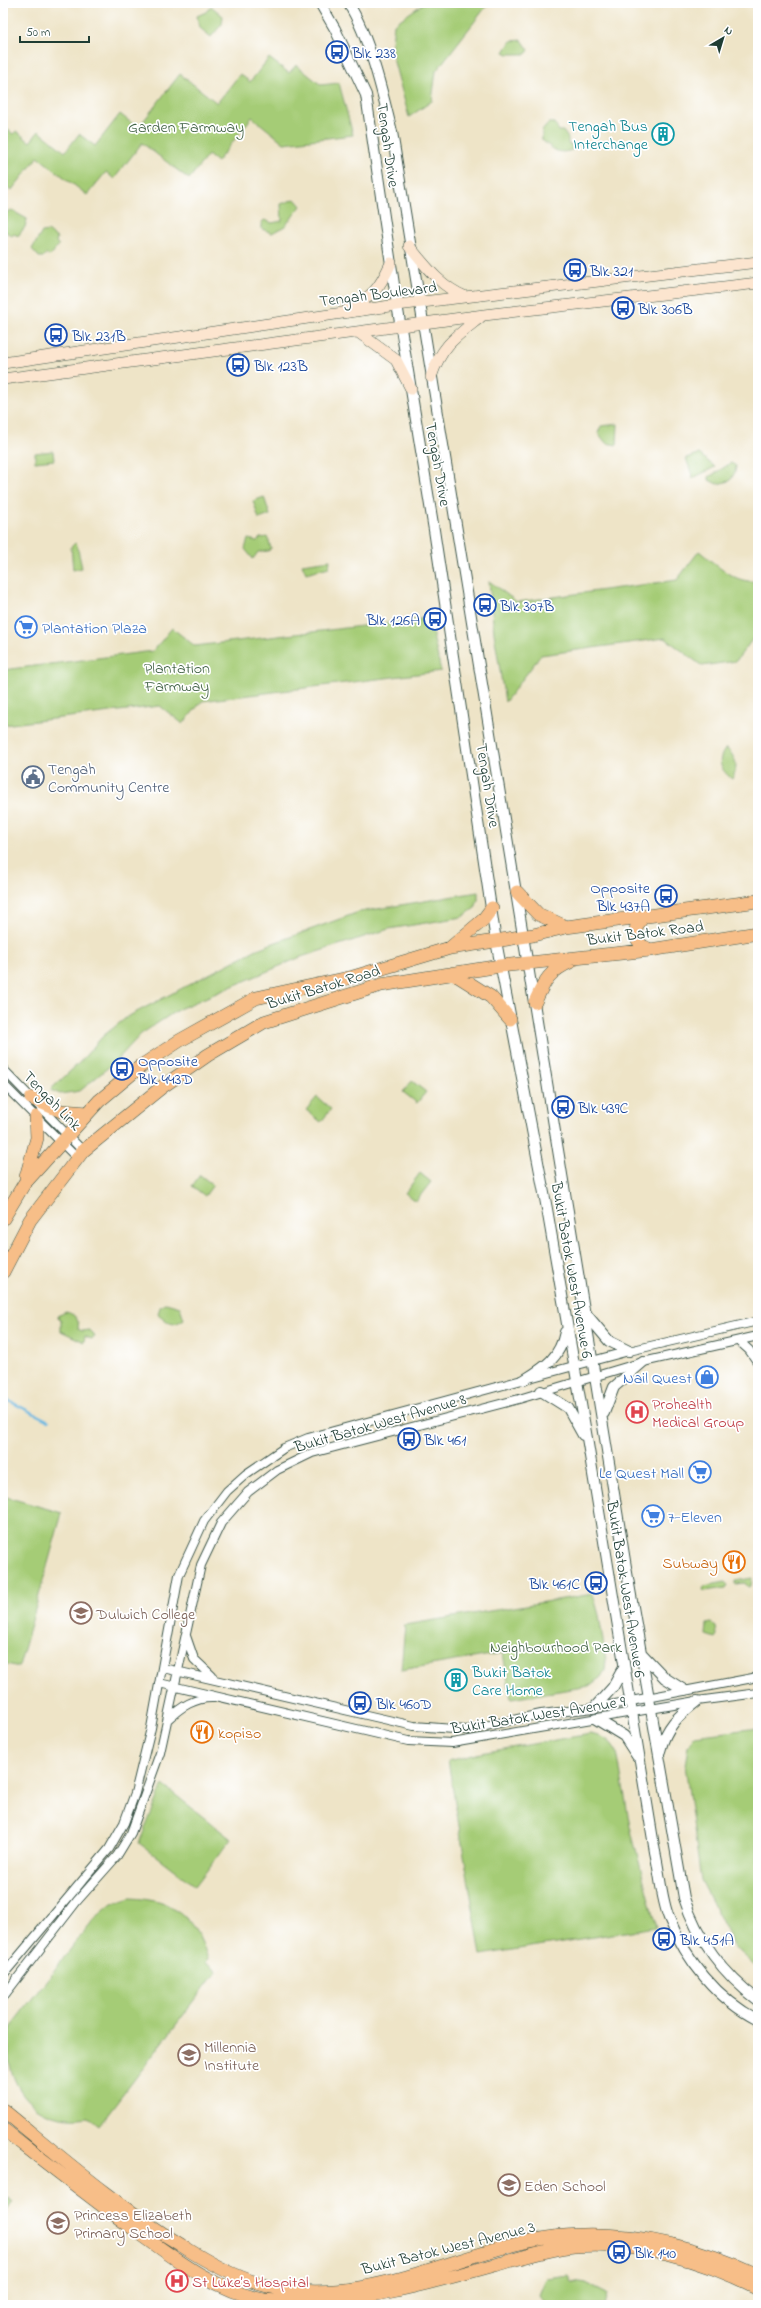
<svg xmlns="http://www.w3.org/2000/svg" width="761" height="2308" viewBox="0 0 761 2308" font-family="'Indie Flower',sans-serif">
<style>
.green{fill:#a5cc76;stroke:#628455}
.lines{fill:none;stroke-linecap:round;stroke-linejoin:round}
.stream{stroke:#67b8e2;stroke-width:2.5}
.minor-casing{stroke:#3e564a;stroke-width:10}
.tertiary-casing{stroke:#3e564a;stroke-width:12}
.secondary-casing{stroke:#3e564a;stroke-width:12}
.primary-casing{stroke:#3e564a;stroke-width:14}
.minor{stroke:#fff;stroke-width:8}
.tertiary{stroke:#fff;stroke-width:10}
.secondary{stroke:#fce5cf;stroke-width:11}
.primary{stroke:#f7be88;stroke-width:13}
.labels{text-anchor:middle;stroke-width:3.5;stroke-linejoin:round;paint-order:stroke}
.transit-label{font-size:16px;fill:#164399;stroke:#fff;text-anchor:start}
.culture-label{font-size:16px;fill:#0d838f;stroke:#fff;text-anchor:end}
.park-label{font-size:16px;fill:#406144;stroke:#fff}
.street-label{font-size:16px;fill:#1f3d34;stroke:#fff}
.shop-label{font-size:16px;fill:#366cbe;stroke:#fff;text-anchor:start}
.service-label{font-size:16px;fill:#4e5e75;stroke:#fff;text-anchor:start}
.health-label{font-size:16px;fill:#be3a42;stroke:#fff;text-anchor:start}
.food-label{font-size:16px;fill:#c56008;stroke:#fff;text-anchor:end}
.education-label{font-size:16px;fill:#785e54;stroke:#fff;text-anchor:start}
</style>
<rect width="100%" height="100%" fill="#fff"/>
<filter id="ink" filterUnits="userSpaceOnUse"><feTurbulence type="fractalNoise" baseFrequency=".025" numOctaves="2"/><feDisplacementMap in="SourceGraphic" scale="8" xChannelSelector="R" yChannelSelector="G"/><feConvolveMatrix kernelMatrix="1 2 1 2 8 2 1 2 1" color-interpolation-filters="sRGB"/></filter>
<filter id="wash" filterUnits="userSpaceOnUse"><feTurbulence type="fractalNoise" baseFrequency=".012" numOctaves="4" result="noise"/><feDisplacementMap in="SourceGraphic" scale="16" xChannelSelector="R" yChannelSelector="G"/><feGaussianBlur stdDeviation="0.9" result="paint"/><feColorMatrix in="noise" values="0 0 0 0 0 0 0 0 0 0 0 0 0 0 0 0 0 1.4 0 .05"/><feComposite in="paint" operator="in"/></filter>
<g filter="url(#wash)">
<rect width="100%" height="100%" fill="#eee4c7"/>
<path class="green" d="M424,3H489L436,71L432,101L409,117L391,51L394,24Z
M211,6L223,16L222,24L211,37L200,28L197,16L206,12Z
M522,40L529,50L526,54H508L504,52L511,41Z
M269,58L289,73L296,65L321,85L339,83L353,135L284,143L252,117L217,162L208,155L189,179L142,143L114,179L106,172L87,195L38,157L11,191L3,185V126L13,134L16,131L30,142L39,131L65,152L79,134L95,146L120,114L138,128L180,74L217,103L240,74L250,82Z
M549,123H554L559,131H563L568,138V144L572,145V150C557,155 553,149 542,140V131Z
M295,199L301,206L285,226L272,233L262,229V222L264,220L272,223L282,221L281,204Z
M11,210L27,219L25,227L18,236L14,234L12,236L3,230V214Z
M48,231L57,238L56,242L59,245L50,256L46,254L43,257H39L32,249L42,232Z
M618,424L617,445L606,443L598,433L601,426Z
M53,451L54,460L35,462V453Z
M699,454L715,467L693,478L686,458Z
M731,463L736,466L735,472L730,481L717,484L709,480V477Z
M264,497L270,515L259,519L253,501Z
M268,537L271,549L269,551L258,552L253,559L245,549L248,539L257,541L260,538Z
M75,543L77,545L82,568L73,570L71,547Z
M699,551C717,565 734,584 758,581V632L736,661L702,666L665,638L541,655L505,702L494,633L489,581L517,602L677,580Z
M330,560L329,567L306,573L302,564Z
M429,618L441,671L202,701L183,724L160,706L3,725V670L153,651L172,628L195,646Z
M726,748C736,757 739,767 732,779C720,769 716,761 726,748Z
M478,892V900L475,908L462,917L389,929L301,957L179,1009L141,1034L116,1061L80,1091L60,1094L50,1090L79,1063L103,1036L127,1017L257,949L359,912Z
M412,1081L426,1092L417,1103L403,1092Z
M317,1097L331,1109L321,1122L306,1110Z
M420,1173L431,1182L416,1201L405,1193Z
M200,1175L213,1185L205,1196L192,1186Z
M166,1303L180,1307L184,1319C171,1328 170,1323 158,1314L160,1307Z
M66,1312C75,1314 80,1320 78,1329L82,1331L90,1330L95,1337L91,1339L85,1336L84,1342L61,1331V1320L57,1316Z
M3,1496L62,1513L19,1667L3,1663Z
M752,1578L751,1586L748,1587L745,1583L735,1584V1581Z
M725,1582L728,1585L726,1588L705,1591L703,1590L704,1586Z
M593,1594L599,1615L606,1660L605,1670L601,1677L589,1686L511,1699L503,1653L401,1670L405,1625Z
M711,1623L716,1627L717,1635L715,1638L706,1635L707,1624Z
M758,1728V1785L755,1797L758,1804V1969L736,1949L701,1880L685,1765L688,1746L694,1736Z
M590,1734C604,1737 610,1739 617,1752L630,1827L656,1927L481,1955L448,1761L481,1753Z
M163,1785L231,1839L195,1886L139,1843Z
M130,1898C176,1900 193,1916 208,1958L206,1963L217,1971L99,2126L88,2117C32,2126 0,2081 10,2027L94,1919L112,1904Z
M3,2194L13,2202L3,2216Z
M568,2275L571,2281L586,2283L608,2294L605,2305H547L539,2295L546,2278Z"/>
<g class="lines">
<path class="stream" d="M3,1398L49,1421"/>
</g>
</g>
<g filter="url(#ink)">
<g class="lines">
<g class="minor-casing">
<path id="minor" d="M3,1069L83,1151
M3,1084L77,1158
M739,1341L749,1350L758,1363
M186,1636L194,1659L212,1676
M163,1668L414,1726L467,1730L541,1714L594,1708L758,1677
M159,1683L408,1741L452,1743L697,1701L758,1693
M168,1719C181,1707 195,1697 214,1698
M3,1975L109,1849L124,1823L135,1793L151,1728L179,1575L204,1521L227,1491L246,1474L284,1448L308,1438L629,1351L758,1321
M3,1997L77,1901L117,1856L131,1833L160,1753L201,1565L221,1523L248,1492L277,1470L312,1453L519,1399L643,1362L758,1336"/>
</g>
<g class="tertiary-casing">
<path id="tertiary" d="M320,3L335,29L366,95L396,298L434,530L496,941L547,1209L588,1444L655,1852C660,1873 661,1898 669,1918C686,1960 717,1999 758,2020
M348,3C369,35 383,94 392,132L626,1567L684,1898C697,1939 724,1975 758,2000
M587,1315L609,1341L629,1351
M524,1380C545,1367 560,1358 565,1332
M541,1391L568,1408L583,1435
M604,1413L614,1387L643,1362
M642,1654L665,1678L684,1690
M594,1708L613,1687L624,1667
M596,1719L624,1736L637,1756
M660,1751C666,1727 678,1716 697,1701"/>
</g>
<g class="secondary-casing">
<path id="secondary" d="M409,246C426,267 441,287 466,297
M347,310C374,295 378,291 391,263
M358,332L396,360L411,389
M3,363L397,305L758,262
M431,377C442,344 457,336 483,315
M3,379L484,315L758,283"/>
</g>
<g class="primary-casing">
<path id="primary" d="M517,892L538,914L566,927
M643,917L637,925L635,935L641,945L650,950
M450,948L483,920L492,908
M453,973L491,997L510,1019
M535,1002C545,980 549,971 572,961
M31,1098L61,1111L88,1113
M26,1177L37,1138L36,1117
M3,1219L24,1184L99,1101L141,1066L179,1041L256,998L353,977L450,948L533,935L566,927L758,901
M3,1272L30,1220L83,1151L162,1087L208,1055L264,1022L381,985L500,966L650,950L758,933
M3,2110C61,2157 117,2206 181,2245C207,2262 236,2278 267,2286C356,2308 440,2261 525,2242C606,2224 684,2241 758,2275
M3,2129C48,2164 92,2199 138,2232C175,2259 217,2291 264,2300C342,2308 420,2286 495,2265C520,2258 548,2249 575,2246C637,2241 703,2260 758,2288"/>
</g>
<use href="#minor" class="minor"/>
<use href="#tertiary" class="tertiary"/>
<use href="#secondary" class="secondary"/>
<use href="#primary" class="primary"/>
</g>
</g>
<defs>
<g id="bus-ring" transform="scale(1.15)"><circle r="9.5" fill="#fff" stroke="#1a4fb4" stroke-width="1.5"/><path d="M-5-6H5V4H4V6H2V4H-2V6H-4V4H-5ZM-3.5-4V0h7V-4ZM-3.5 1.2v1.5H-2V1.2ZM2 1.2v1.5H3.5V1.2Z" fill="#1a4fb4"/></g>
<g id="building-ring" transform="scale(1.15)"><circle r="9.5" fill="#fff" stroke="#0f9aa8" stroke-width="1.5"/><path d="M-4-6H4V6H1V3H-1V6H-4ZM-2.5-4.3h1.7v1.8h-1.7ZM.8-4.3h1.7v1.8H.8ZM-2.5-1h1.7V.8h-1.7ZM.8-1h1.7V.8H.8Z" fill="#0f9aa8"/></g>
<g id="supermarket-ring" transform="scale(1.15)"><circle r="9.5" fill="#fff" stroke="#3f7fe0" stroke-width="1.5"/><path d="M-6-5.5h2.5l.6 2H6L4.5 2H-2.5L-4.4-4H-6ZM-1.5 3.2a1.3 1.3 0 1 0 .1 0ZM3 3.2a1.3 1.3 0 1 0 .1 0Z" fill="#3f7fe0"/></g>
<g id="civic-ring" transform="scale(1.15)"><circle r="9.5" fill="#fff" stroke="#5c6f8a" stroke-width="1.5"/><path d="M-.6-6.5H3V-4.5H.6V-3L4-1V1h2V6H-6V1h2V-1L-.6-3ZM-1.2 2.5V6h2.4V2.5Z" fill="#5c6f8a"/></g>
<g id="shop-ring" transform="scale(1.15)"><circle r="9.5" fill="#fff" stroke="#3f7fe0" stroke-width="1.5"/><path d="M-5-2.5h2.3a2.7 3.5 0 0 1 5.4 0H5L5.5 6h-11ZM-1.5-2.5h3a1.5 2.3 0 0 0-3 0Z" fill="#3f7fe0"/></g>
<g id="hospital-ring" transform="scale(1.15)"><circle r="9.5" fill="#fff" stroke="#e0444e" stroke-width="1.5"/><path d="M-5-5h3v3.5h4V-5h3V5h-3V1.5h-4V5h-3Z" fill="#e0444e"/></g>
<g id="restaurant-ring" transform="scale(1.15)"><circle r="9.5" fill="#fff" stroke="#e8710a" stroke-width="1.5"/><path d="M-5-6h1v4h1v-4h1v4h1v-4h1v5L-1.5 .5V6h-2V.5L-5-1ZM5-6V6H3V1.5H1.5Q1.5-4 5-6Z" fill="#e8710a"/></g>
<g id="school-ring" transform="scale(1.15)"><circle r="9.5" fill="#fff" stroke="#8d6e63" stroke-width="1.5"/><path d="M0-5L7-2L0 1L-7-2ZM-4 1L0 2.5L4 1V4Q0 6-4 4Z" fill="#8d6e63"/></g>
<g id="university-ring" transform="scale(1.15)"><circle r="9.5" fill="#fff" stroke="#8d6e63" stroke-width="1.5"/><path d="M0-5L7-2L0 1L-7-2ZM-4 1L0 2.5L4 1V4Q0 6-4 4Z" fill="#8d6e63"/></g>
</defs>
<g fill-rule="evenodd">
<use href="#bus-ring" x="337" y="52"/>
<use href="#building-ring" x="663" y="134"/>
<use href="#bus-ring" x="575" y="270"/>
<use href="#bus-ring" x="623" y="308"/>
<use href="#bus-ring" x="56" y="335"/>
<use href="#bus-ring" x="238" y="365"/>
<use href="#bus-ring" x="485" y="605"/>
<use href="#bus-ring" x="435" y="619"/>
<use href="#supermarket-ring" x="26" y="627"/>
<use href="#civic-ring" x="33" y="777"/>
<use href="#bus-ring" x="666" y="896"/>
<use href="#bus-ring" x="122" y="1069"/>
<use href="#bus-ring" x="563" y="1107"/>
<use href="#shop-ring" x="707" y="1377"/>
<use href="#hospital-ring" x="637" y="1412"/>
<use href="#bus-ring" x="409" y="1439"/>
<use href="#supermarket-ring" x="700" y="1472"/>
<use href="#supermarket-ring" x="653" y="1516"/>
<use href="#restaurant-ring" x="734" y="1562"/>
<use href="#bus-ring" x="596" y="1583"/>
<use href="#school-ring" x="81" y="1613"/>
<use href="#building-ring" x="456" y="1680"/>
<use href="#bus-ring" x="360" y="1703"/>
<use href="#restaurant-ring" x="202" y="1732"/>
<use href="#bus-ring" x="664" y="1939"/>
<use href="#university-ring" x="189" y="2055"/>
<use href="#school-ring" x="509" y="2185"/>
<use href="#school-ring" x="58" y="2223"/>
<use href="#bus-ring" x="619" y="2252"/>
<use href="#hospital-ring" x="177" y="2281"/>
</g>
<g class="labels">
<g class="transit-label">
<text x="352" y="58">Blk 238</text>
<text x="590" y="276">Blk 321</text>
<text x="638" y="314">Blk 306B</text>
<text x="72" y="341">Blk 231B</text>
<text x="254" y="371">Blk 123B</text>
<text x="500" y="611">Blk 307B</text>
<text x="420" y="625" text-anchor="end">Blk 126A</text>
<text x="650" y="893" text-anchor="end">Opposite<tspan x="650" dy="18">Blk 437A</tspan></text>
<text x="138" y="1066">Opposite<tspan x="138" dy="18">Blk 443D</tspan></text>
<text x="578" y="1113">Blk 439C</text>
<text x="424" y="1445">Blk 461</text>
<text x="580" y="1589" text-anchor="end">Blk 461C</text>
<text x="376" y="1709">Blk 460D</text>
<text x="680" y="1945">Blk 451A</text>
<text x="634" y="2258">Blk 140</text>
</g>
<g class="culture-label">
<text x="648" y="131">Tengah Bus<tspan x="648" dy="18">Interchange</tspan></text>
<text x="472" y="1677" text-anchor="start">Bukit Batok<tspan x="472" dy="18">Care Home</tspan></text>
</g>
<g class="park-label">
<text x="186" y="132">Garden Farmway</text>
<text x="177" y="673">Plantation<tspan x="177" dy="18">Farmway</tspan></text>
<text x="556" y="1652">Neighbourhood Park</text>
</g>
<g class="street-label">
<text transform="translate(389 145) rotate(82)" y="6">Tengah Drive</text>
<text transform="translate(378 293) rotate(-7)" y="6">Tengah Boulevard</text>
<text transform="translate(439 464) rotate(80)" y="6">Tengah Drive</text>
<text transform="translate(489 785) rotate(81)" y="6">Tengah Drive</text>
<text transform="translate(645 932) rotate(-7)" y="6">Bukit Batok Road</text>
<text transform="translate(323 986) rotate(-17)" y="6">Bukit Batok Road</text>
<text transform="translate(53 1100) rotate(46)" y="6">Tengah Link</text>
<text transform="translate(573 1270) rotate(80)" y="6">Bukit Batok West Avenue 6</text>
<text transform="translate(380 1422) rotate(-16)" y="6">Bukit Batok West Avenue 8</text>
<text transform="translate(627 1589) rotate(81)" y="6">Bukit Batok West Avenue 6</text>
<text transform="translate(538 1714) rotate(-9)" y="6">Bukit Batok West Avenue 9</text>
<text transform="translate(448 2247) rotate(-14)" y="6">Bukit Batok West Avenue 3</text>
</g>
<g class="shop-label">
<text x="42" y="633">Plantation Plaza</text>
<text x="692" y="1383" text-anchor="end">Nail Quest</text>
<text x="684" y="1478" text-anchor="end">Le Quest Mall</text>
<text x="668" y="1522">7-Eleven</text>
</g>
<g class="service-label">
<text x="48" y="774">Tengah<tspan x="48" dy="18">Community Centre</tspan></text>
</g>
<g class="health-label">
<text x="652" y="1409">Prohealth<tspan x="652" dy="18">Medical Group</tspan></text>
<text x="192" y="2287">St Luke’s Hospital</text>
</g>
<g class="food-label">
<text x="718" y="1568">Subway</text>
<text x="218" y="1738" text-anchor="start">kopiso</text>
</g>
<g class="education-label">
<text x="96" y="1619">Dulwich College</text>
<text x="204" y="2052">Millennia<tspan x="204" dy="18">Institute</tspan></text>
<text x="524" y="2191">Eden School</text>
<text x="74" y="2220">Princess Elizabeth<tspan x="74" dy="18">Primary School</tspan></text>
</g>
</g>
<rect width="761" height="2308" fill="none" stroke="#fff" stroke-width="16"/>
<g transform="translate(723 38) rotate(38)" stroke="#ffffff" stroke-width="3" paint-order="stroke">
<path d="M0-3L7 15L0 10L-7 15Z" fill="#1f3d34"/>
<text y="-6" font-size="11" font-weight="bold" text-anchor="middle" fill="#1f3d34">N</text>
</g>
<path d="M20 36v6h69v-6" fill="none" stroke="#1f3d34" stroke-width="2"/>
<text x="26" y="36" font-size="12" fill="#1f3d34" stroke="#ffffff" stroke-width="3" paint-order="stroke">50 m</text>
</svg>
